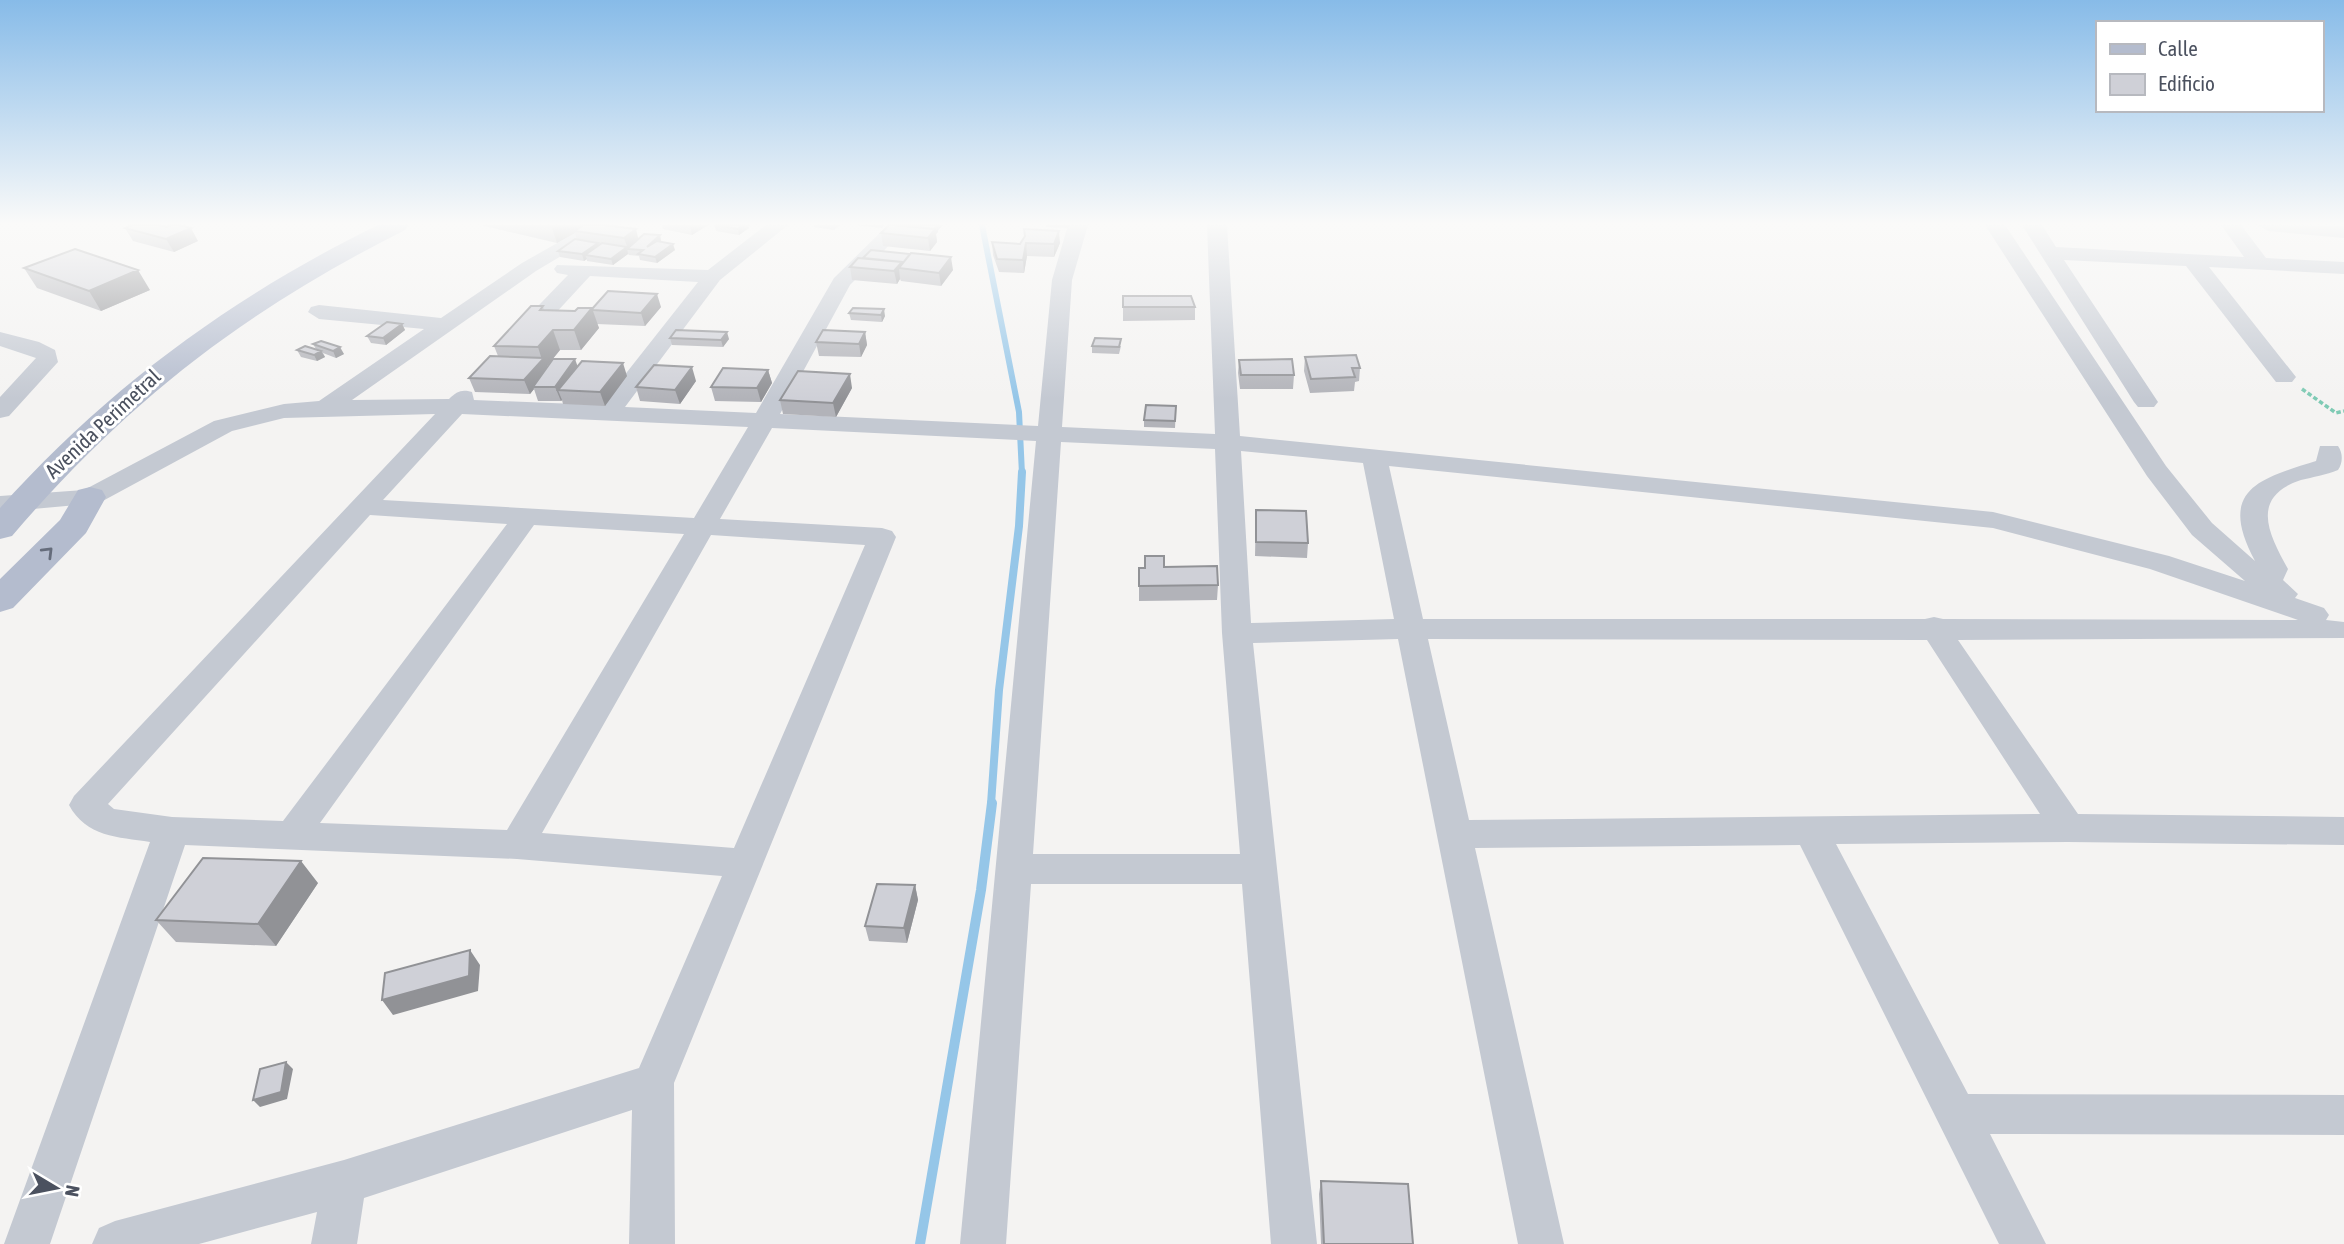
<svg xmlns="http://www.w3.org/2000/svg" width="2344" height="1244" viewBox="0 0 2344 1244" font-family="'Asap Condensed',sans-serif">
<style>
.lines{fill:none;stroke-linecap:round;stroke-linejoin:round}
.stream-far2{stroke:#95c6e8;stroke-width:6}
.stream-far1{stroke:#95c6e8;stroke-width:8}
.stream{stroke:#95c6e8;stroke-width:10}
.path{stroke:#7ecab4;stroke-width:3.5;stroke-dasharray:4.5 2.5;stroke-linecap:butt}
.minor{fill:#c4c9d2;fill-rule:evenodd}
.major{fill:#b4bcce;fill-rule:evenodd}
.wall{fill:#b2b3b9}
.shaded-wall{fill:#919296}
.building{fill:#cfd0d7;stroke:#919296;stroke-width:2}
.oneway{stroke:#656c7b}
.labels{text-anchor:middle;stroke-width:6;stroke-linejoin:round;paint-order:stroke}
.far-street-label{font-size:21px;fill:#4b515f;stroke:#fff}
</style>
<rect width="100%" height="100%" fill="#f4f3f2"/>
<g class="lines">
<path class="stream-far2" d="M982,225L1019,412L1022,474"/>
<path class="stream-far1" d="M991,804L999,690L1019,526L1022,472"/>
<path class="stream" d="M920,1244L981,890L992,803"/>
<path class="path" d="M2302,389L2336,413L2344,411"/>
<path class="minor" d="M589,225H613L536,271L352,400L449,399C457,391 462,389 472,392L474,400L601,405L698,282L590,276L528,343H512L509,338L512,333L568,275L557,273L554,269L557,265L708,270L766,225H788L720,280L625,407L756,413L834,278L888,225H909L850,285L780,414L1038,426L1052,280L1068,225H1088L1072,280L1062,427L1215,434L1207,225H1227L1240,436L1993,512L2169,556L2245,581L2192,535L2147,476L1985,225H2005L2166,466L2212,523L2255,561C2217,490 2258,479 2316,461L2320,446H2338C2343,453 2343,463 2338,470C2326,475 2313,477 2301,480C2249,497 2269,535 2288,569L2283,580L2298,594L2295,598L2324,608L2329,615L2326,620L2344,622V638L1958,640L2078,814L2344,817V845L2068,842L1836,844L1968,1094L2344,1095V1135L1990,1134L2046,1244H1999L1800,845L1475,848L1564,1244H1518L1398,639L1253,643L1317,1244H1271L1242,884H1031L1006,1244H960L1036,441L772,428L720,519L882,528L892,531L896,537L674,1083L675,1244H629L632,1110L364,1198L357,1244H311L317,1212L199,1244H92L99,1228L115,1221L344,1160L639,1068L722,876L517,859L185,845L50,1244H4L150,842C118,837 86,837 69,805L74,796L435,414L284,418L232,431L99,503L0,512V496L84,490L214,421L284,404L319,401L424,329L319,319L308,312L311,307L319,305L441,318L522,263ZM462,414L748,427L694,518L383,500ZM1061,442L1215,449L1222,633L1240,854H1033ZM1241,451L1363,463L1394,619L1251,623ZM1389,466L1993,528L2150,569L2298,620L1943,619L1934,617L1925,619H1423ZM370,515L507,524L283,821L172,817L114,809L108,804ZM534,525L684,534L507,830L320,823ZM711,535L865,545L734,848L542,833ZM1428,639L1927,640L2040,814L1469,820Z
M2022,225H2042L2056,247L2244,257L2221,225H2241L2266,258L2344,262V274L2209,267L2296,377L2292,382H2276L2186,266L2064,260L2158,402L2154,407H2138L2134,402Z
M2258,225L2344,226V238L2268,231Z
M0,332L39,342L55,350L58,362L9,416L0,418V397L36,358L0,346Z"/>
<path class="major" d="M378,225H409L405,230C246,310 128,400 12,536L0,539V508C107,388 233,296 378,225Z
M90,487L102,490L106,497L86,533L13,608L0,612V579L60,520L78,490Z"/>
</g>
<path class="wall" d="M480,225H604L638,238L660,235L661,242L675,250L657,263L640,260L639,256L629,255L628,254L613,265L587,261V259L584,261L560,257L558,251L577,240L575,233L557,243Z
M662,225H708L692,235L663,229Z
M714,225H751L748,226L749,228L739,235L716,231Z
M814,225H840L834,230L814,227Z
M853,225H884L882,228Z
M943,225L938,230V232L936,234L937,242L930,251L883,246L881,233L897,226Z
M1046,225H1070L1069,228L1046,227Z
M167,227L198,241L174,252L133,241L125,228Z
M1024,229L1060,243L1054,257L1027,256L1024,273L999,272L993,255L992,242L1020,244L1024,237Z
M858,258L953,270L941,286L901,281L900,279L897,284L852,280L850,267Z
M24,268L150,290L101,311L37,288Z
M543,306L544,310L575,311L592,309L661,307L645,326L597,324L599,328L581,350H560L547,366V367L578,366L627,376L605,406L563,404L562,400L561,401H538L534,389L530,394L475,392L469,378L498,356L494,346Z
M1123,307H1195V320L1123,321Z
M853,308L885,316L882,322L851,320L849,313Z
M402,324L405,330L386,345L371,343L367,336Z
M865,332L867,345L861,357L819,356L816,342Z
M670,338L729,339L723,347L672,345Z
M313,344L344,354L336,358L323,353L325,357L317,361L301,357L297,350L316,349Z
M1092,346H1121L1119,354L1092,353Z
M1305,357L1360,368L1359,381L1355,382L1354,391L1310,393L1304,371Z
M1239,360L1294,375L1293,389H1240L1238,373Z
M768,370L772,383L761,402L715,401L711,387Z
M696,381L680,404L640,401L636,387Z
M852,388L836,417L783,414L780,400Z
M1176,406L1175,428L1144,427V420Z
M1256,510L1308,543L1307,558L1255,556Z
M1164,567L1218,585L1217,600L1139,601V568Z
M318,883L276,946L176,942L156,920Z
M915,885L918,900L907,943L869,941L865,926Z
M1321,1181L1413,1244H1321L1319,1194Z"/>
<path class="shaded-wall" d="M551,225H585L575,231V233L557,243Z
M690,225H708L692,235Z
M743,225H748L749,228L739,235L738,229Z
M937,225H943L938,230V232L936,234L937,242L930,251L928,238Z
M191,228L198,241L174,252L166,239Z
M636,229L639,242L628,249L624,238Z
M1059,231L1060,243L1054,257V244Z
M660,235L661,241L649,254L647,247Z
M598,243L600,249L585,255L587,259L584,261L582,254Z
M1026,243L1027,256L1024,273L1023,260Z
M673,244L675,250L657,263L655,257Z
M627,247L628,254L613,265L611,259Z
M951,257L953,270L941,286L939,273Z
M902,262V265L899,268L900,279L897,284L894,271Z
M138,270L150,290L101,311L89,291Z
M657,294L661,307L645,326L641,313Z
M592,308L599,328L581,350L574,330Z
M884,309L885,316L882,322L881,315Z
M402,324L405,330L386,345L383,338Z
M553,330L560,350L547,366L549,372L533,387L534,389L530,394L524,380L542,360L538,347Z
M727,332L729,339L723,347L721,340Z
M865,332L867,345L861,357L859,344Z
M340,347L344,354L336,358L333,351Z
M321,351L325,357L317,361L314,355Z
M575,359L580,373L558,390L562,400L561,401L555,387Z
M623,363L627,376L605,406L600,392Z
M692,367L696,381L680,404L675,390Z
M768,370L772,383L761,402L757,388Z
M850,374L852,388L836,417L833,403Z
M301,861L318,883L276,946L258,924Z
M915,885L918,900L907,943L904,928Z
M470,950L480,965L478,991L393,1015L382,1000Z
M286,1062L293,1069L287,1099L260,1107L253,1100Z"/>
<path class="building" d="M132,225H159L167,227L171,225H179L191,228L166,239L125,228Z
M583,225H604L636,229L624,238L575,231Z
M715,225H743L738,229Z
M889,225H893L935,229L928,238L881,233Z
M897,225H938L934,229Z
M1024,229L1059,231L1054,244L1026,243L1023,260L997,259L992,242L1020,244L1025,236Z
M644,234L660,235L647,247L657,241L673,244L655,257L638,254L643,250L627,249Z
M575,239L598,243L582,254L558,251Z
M602,243L627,247L611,259L585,255Z
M75,249L138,270L89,291L24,268Z
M871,250L910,254L902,264V262L863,258Z
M911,253L951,257L939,273L899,268Z
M858,258L902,262L894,271L850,267Z
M608,291L657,294L641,313L593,310L592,309Z
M1123,296H1191L1195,307H1123Z
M531,306H543L540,310L575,311L578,308H592L574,330H553L538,347L494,346Z
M853,308L884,309L881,315L849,313Z
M387,322L402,324L383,338L367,336Z
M676,330L727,332L721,340L670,338Z
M823,330L865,332L859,344L816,342Z
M1095,338L1121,339L1119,347L1092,346Z
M321,341L340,347L333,351L313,344Z
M305,346L321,351L314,355L297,350Z
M1356,355L1360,368H1352L1355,377L1311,379L1305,357Z
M490,356L544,358L524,380L469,378Z
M553,359H575L555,387H533Z
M1292,359L1294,375H1241L1239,360Z
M582,361L623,363L600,392L558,390Z
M654,365L692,367L675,390L636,387Z
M723,368L768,370L757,388L711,387Z
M798,371L850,374L833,403L780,400Z
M1146,405L1176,406L1175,421L1144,420Z
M1256,510L1306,511L1308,543L1256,542Z
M1145,556H1164V567L1217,566L1218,585L1139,586V568H1145Z
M203,858L301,861L258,924L156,920Z
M877,884L915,885L904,928L865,926Z
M470,950L469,976L382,1000L385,973Z
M286,1062L281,1092L253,1100L260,1069Z
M1321,1181L1408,1184L1413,1244H1324Z"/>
<defs><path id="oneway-chevron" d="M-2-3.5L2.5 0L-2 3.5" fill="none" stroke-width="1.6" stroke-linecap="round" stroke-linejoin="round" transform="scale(1.75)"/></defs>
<use class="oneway" href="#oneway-chevron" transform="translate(48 552) rotate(-45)"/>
<linearGradient id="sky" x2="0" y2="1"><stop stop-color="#87bbe8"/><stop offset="0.56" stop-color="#fafaf9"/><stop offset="1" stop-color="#fafaf9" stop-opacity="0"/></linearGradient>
<rect width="2344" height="399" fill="url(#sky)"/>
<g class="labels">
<g class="far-street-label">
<text transform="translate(103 424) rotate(-43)" y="7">Avenida Perimetral</text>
</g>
</g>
<rect x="2096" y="21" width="228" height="91" fill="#ffffff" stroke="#b7b9bf" stroke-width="2"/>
<rect x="2110" y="44" width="35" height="10" fill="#b4bcce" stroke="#b7b9bf" stroke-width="2"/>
<text x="2158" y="56" font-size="21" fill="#4b515f">Calle</text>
<rect x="2110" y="74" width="35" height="21" fill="#cfd0d7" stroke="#b7b9bf" stroke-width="2"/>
<text x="2158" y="91" font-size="21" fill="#4b515f">Edificio</text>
<g transform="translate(56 1188) rotate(100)" stroke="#ffffff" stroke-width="5" paint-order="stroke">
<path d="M0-5L12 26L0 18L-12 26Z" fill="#4b515f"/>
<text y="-10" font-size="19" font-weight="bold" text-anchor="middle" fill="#4b515f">N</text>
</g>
</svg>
